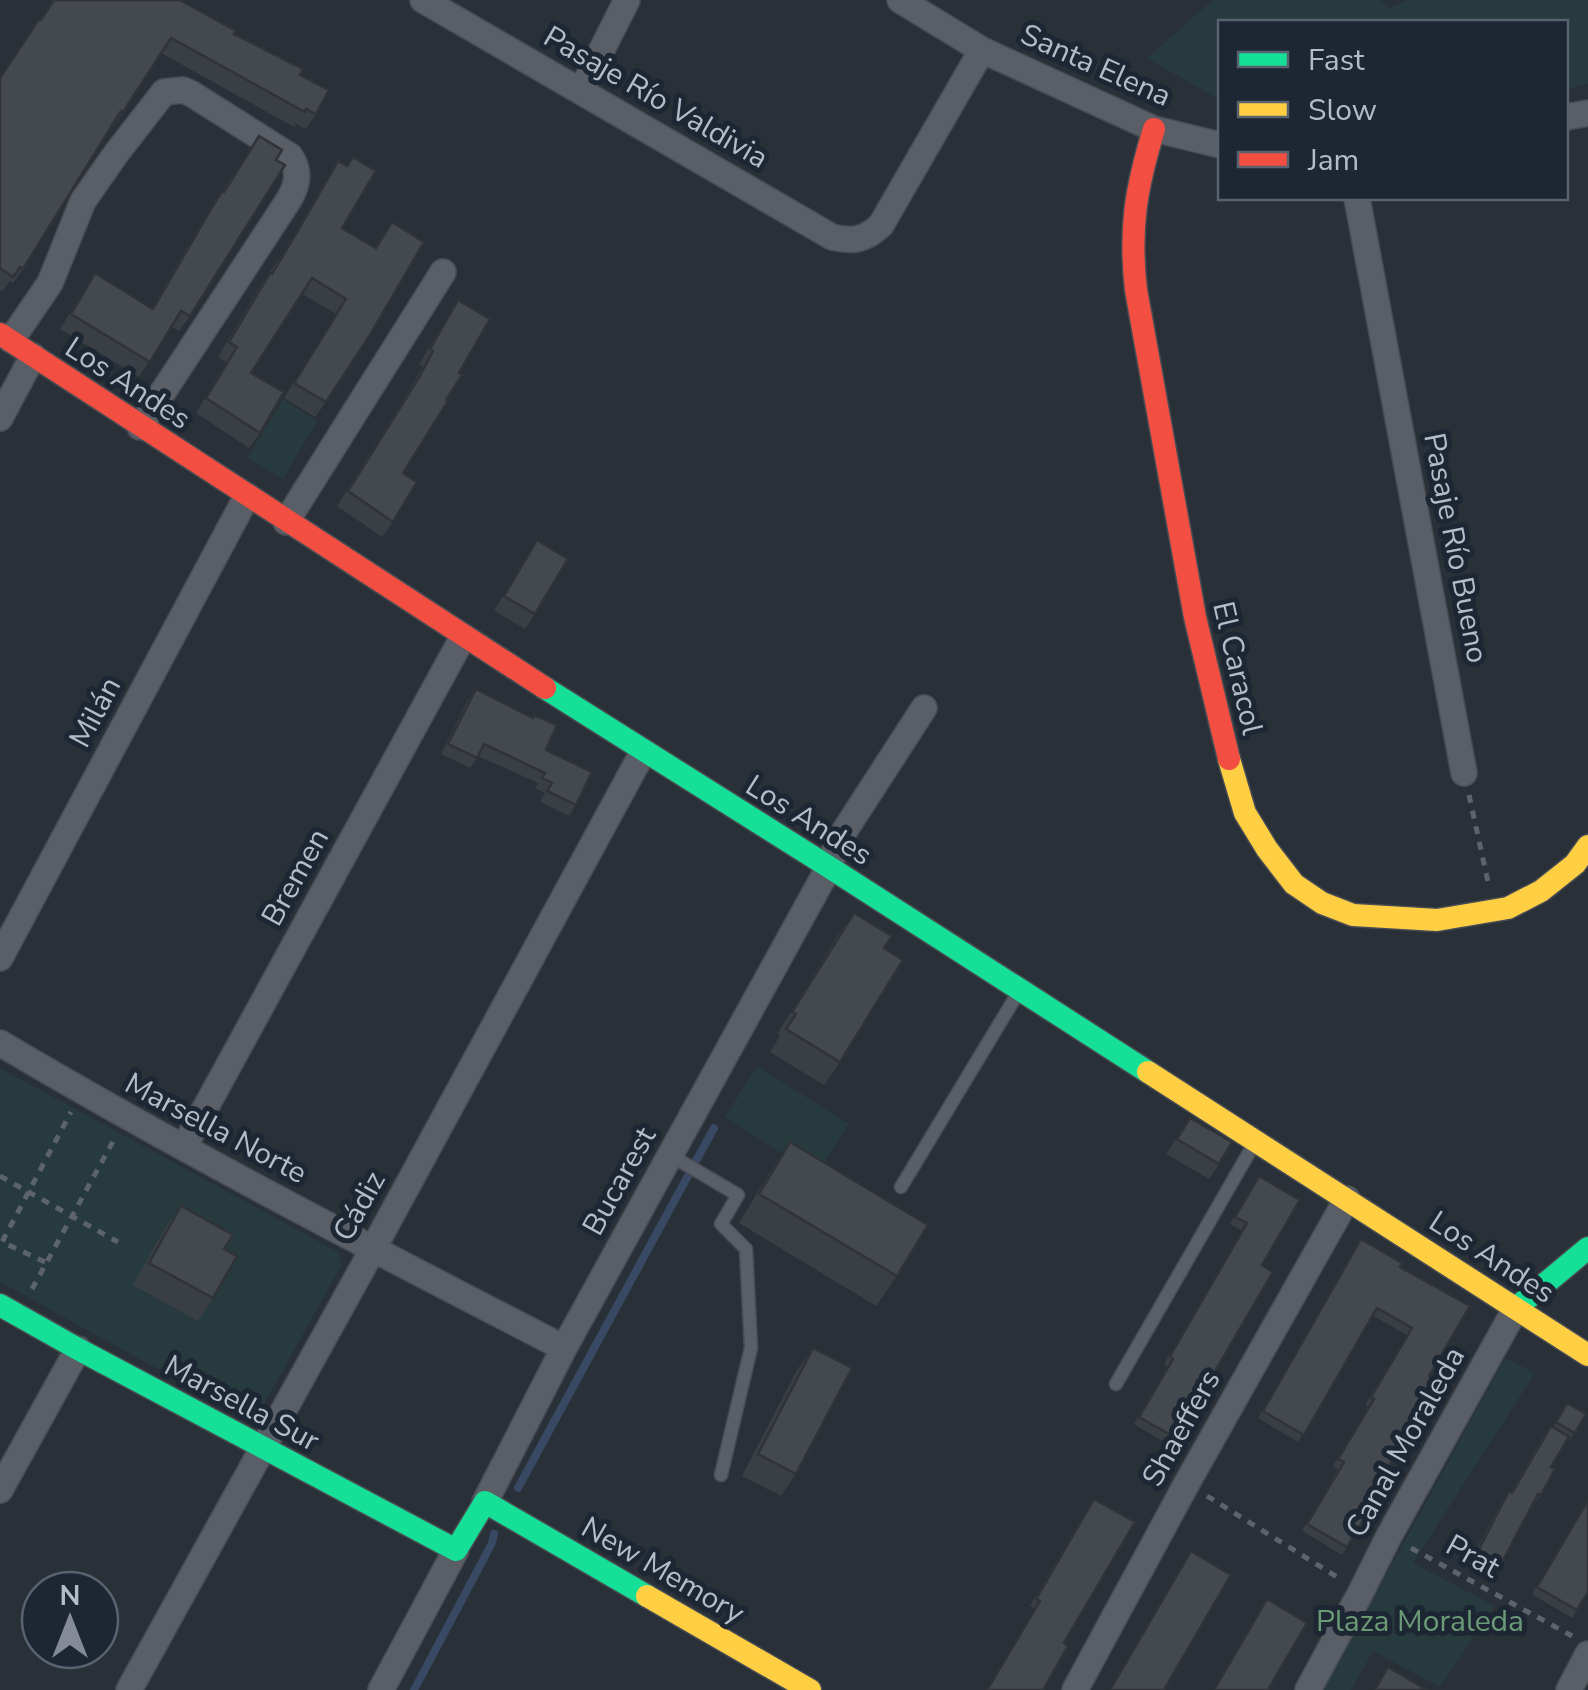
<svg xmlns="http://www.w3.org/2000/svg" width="1588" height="1690" viewBox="0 0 1588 1690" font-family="'Nunito Sans',sans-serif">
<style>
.green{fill:#273a3e}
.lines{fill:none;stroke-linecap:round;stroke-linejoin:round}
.stream{stroke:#384963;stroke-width:8}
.lane-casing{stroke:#484c53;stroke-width:15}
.street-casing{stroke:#484c53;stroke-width:28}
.fast-casing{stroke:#484c53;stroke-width:25}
.slow-casing{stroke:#484c53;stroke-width:25}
.jam-casing{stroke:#484c53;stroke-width:25}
.path{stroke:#5d636a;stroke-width:5;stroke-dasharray:8 8;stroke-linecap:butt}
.lane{stroke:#5a5e66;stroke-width:12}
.street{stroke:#5a5e66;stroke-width:25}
.fast{stroke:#16e098;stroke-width:22}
.slow{stroke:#ffcf43;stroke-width:22}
.jam{stroke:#f24e42;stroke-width:22}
.wall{fill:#3a3f45}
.building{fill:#444950;stroke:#303338;stroke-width:2.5}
.labels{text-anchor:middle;stroke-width:10;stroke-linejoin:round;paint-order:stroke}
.street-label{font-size:30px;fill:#b4bcc9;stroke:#1d2633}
.park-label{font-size:30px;fill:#6b9a76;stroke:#1d2633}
</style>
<rect width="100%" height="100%" fill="#2a3038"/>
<path class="green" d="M1213,0H1381L1388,9L1408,0H1588V84L1566,89V22H1220V100L1147,58Z
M283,399L317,421L283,479L247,458Z
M757,1066L849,1124L816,1175L725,1117Z
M0,1068L338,1252L341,1266L260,1411L242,1415L0,1282Z
M1505,1358L1535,1373L1413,1563L1495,1606L1440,1687L1373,1651L1351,1690H1323Z"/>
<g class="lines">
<path class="stream" d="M518,1488L714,1128
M414,1690L492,1543L494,1534"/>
<g class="lane-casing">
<path id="lane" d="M670,1155L738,1195L721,1224L746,1249L751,1348L721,1475
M901,1187L1018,993
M1116,1384L1254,1144"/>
</g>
<g class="street-casing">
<path id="street" d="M423,0L832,237C853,242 865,240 881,225L982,50
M900,0L982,50L1154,129L1220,145
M581,91L627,0
M1566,117L1588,113
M1357,198L1464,773
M11,340L50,283L83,201L115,155L164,92L183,90L192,94L290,156C300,171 298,183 290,198L140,427
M0,418L33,356
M286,522L443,272
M0,958L247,496
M0,1043C184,1152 374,1250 564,1348
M184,1147L463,637
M0,1490L78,1349
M485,1502L564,1348L829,867L838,841L924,708
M129,1690L373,1249L643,752
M381,1690L456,1550
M1075,1690L1187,1483L1347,1199
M1308,1690L1361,1592L1389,1536L1516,1308
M1569,1690L1588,1654"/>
</g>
<g class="fast-casing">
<path id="fast" d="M545,688L829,867L1148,1072
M0,1305L78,1349L456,1550L485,1502L647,1596
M1516,1308L1588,1248"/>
</g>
<g class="slow-casing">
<path id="slow" d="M1229,759L1245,813L1267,849L1294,884L1322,903L1353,915L1437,920L1508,908L1541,891L1575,864L1588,846
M1148,1072L1588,1355
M647,1596L810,1690"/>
</g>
<g class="jam-casing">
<path id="jam" d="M1154,129C1136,188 1129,228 1136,290L1195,617L1229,759
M0,334L545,688"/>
</g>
<path class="path" d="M1469,795L1488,882
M0,1176L118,1242
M45,1262L2,1242L71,1112
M32,1289L116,1136
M1207,1496L1342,1580
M1411,1548L1572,1636"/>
<use href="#lane" class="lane"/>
<use href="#street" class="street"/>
<use href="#fast" class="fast"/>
<use href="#slow" class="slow"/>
<use href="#jam" class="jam"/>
</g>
<path class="wall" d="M41,20L234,34L300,75L316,114L306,129L296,124L294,127L161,53L123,112L113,127L112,126L23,269L13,283L10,281L3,291L0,290V77Z
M259,136L190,316L179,331L172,327L139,377L60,329L95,273L152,308L197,230Z
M338,161L342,228L375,248L392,222L326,402L315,417L284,398L336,314L302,294L251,373L260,433L249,448L196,413L226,362L218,357L259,288L287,247L328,176Z
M458,300L459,373L403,473L393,522L382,537L337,506L407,394L423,366L419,364Z
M537,540L535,614L525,629L494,611Z
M476,689L546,750L576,805L569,816L540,802L545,793L535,788L538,783L478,756L470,768L441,754L468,700Z
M854,913L884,948L840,1062L824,1085L770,1052L780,1036L777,1034L838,935Z
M1190,1118L1219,1164L1209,1179L1166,1154Z
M790,1142L897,1276L876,1306L739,1223L770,1172Z
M1259,1176L1262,1265L1180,1440L1174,1448L1134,1424L1168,1366L1164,1364L1242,1231L1230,1224Z
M181,1206L224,1249L213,1298L198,1321L133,1285L165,1228Z
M1361,1239L1400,1267L1429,1376L1400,1440L1367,1504L1347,1547L1342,1555L1302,1531L1338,1469L1333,1466L1369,1407L1365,1405L1407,1335L1373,1316L1298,1442L1258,1418Z
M813,1348L796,1474L781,1496L742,1476L797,1370Z
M1567,1403L1575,1433L1570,1440L1567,1439L1551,1467L1541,1495L1530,1509L1501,1564L1491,1578L1468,1565L1500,1505L1509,1491L1511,1492L1541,1440L1551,1426L1553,1427Z
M1588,1498L1577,1610L1572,1618L1532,1594Z
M1089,1506L1064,1643L1043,1690L1035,1609L1030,1606Z"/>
<path class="building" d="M54,0H180L236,31L234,34L303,69L300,75L329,90L316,114L306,109L305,112L171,38L123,112L121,111L23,269L20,267L13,277L0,268V78L39,19L41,20Z
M259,136L282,150L276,160L285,165L190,316L181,311L150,362L71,314L95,273L153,309L208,214L222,191L224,192Z
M353,157L376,171L342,228L376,248L392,222L424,242L370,335L326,402L294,383L346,299L312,278L251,373L284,392L260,433L206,398L237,347L229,342L270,273L272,274L297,232L338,161L347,166Z
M458,300L490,319L459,373L462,375L446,400L448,401L403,473L417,482L393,522L348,491L418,379L433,351L430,349Z
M537,540L568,559L535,614L504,596Z
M476,689L533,718L534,715L557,725L546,750L592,772L576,805L547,791L552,783L542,778L545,773L484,744L477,758L448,744Z
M854,913L892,936L884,948L903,960L840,1062L786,1029L796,1014L792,1012Z
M1190,1118L1232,1142L1219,1164L1177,1139Z
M790,1142L928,1225L897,1276L759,1194Z
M1259,1176L1300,1200L1262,1265L1273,1272L1200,1397L1204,1399L1180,1440L1139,1417L1173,1359L1170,1356L1247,1223L1235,1217Z
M181,1206L233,1235L224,1249L237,1256L213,1298L149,1263Z
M1361,1239L1402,1263L1400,1267L1470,1306L1429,1376L1436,1380L1400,1440L1403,1442L1367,1504L1372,1506L1347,1547L1307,1524L1344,1462L1338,1459L1374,1399L1371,1397L1412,1328L1377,1308L1304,1435L1263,1411Z
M813,1348L852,1368L796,1474L758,1454Z
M1567,1403L1586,1414L1575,1433L1556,1422Z
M1551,1426L1569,1437L1551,1467L1555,1469L1541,1495L1538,1494L1501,1564L1478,1551L1509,1491L1512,1493Z
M1094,1499L1135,1522L1064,1643L1068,1646L1043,1690H987L1040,1601L1036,1599Z
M1588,1500V1592L1577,1610L1537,1587Z
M1191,1551L1231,1575L1164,1690H1110Z
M1267,1599L1307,1623L1268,1690H1214Z
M1388,1667L1427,1690H1375Z"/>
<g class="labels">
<g class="street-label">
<text transform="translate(1096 65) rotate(24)" y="10">Santa Elena</text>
<text transform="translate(656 97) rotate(30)" y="10">Pasaje Río Valdivia</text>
<text transform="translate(128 383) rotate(33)" y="10">Los Andes</text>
<text transform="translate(1456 548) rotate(79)" y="10">Pasaje Río Bueno</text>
<text transform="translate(1238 668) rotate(77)" y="10">El Caracol</text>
<text transform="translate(95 712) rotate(-62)" y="10">Milán</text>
<text transform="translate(809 820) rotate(32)" y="10">Los Andes</text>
<text transform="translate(295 877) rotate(-61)" y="10">Bremen</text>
<text transform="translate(216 1128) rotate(28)" y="10">Marsella Norte</text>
<text transform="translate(619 1181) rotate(-61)" y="10">Bucarest</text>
<text transform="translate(359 1206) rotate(-61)" y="10">Cádiz</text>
<text transform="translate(1492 1257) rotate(33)" y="10">Los Andes</text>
<text transform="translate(242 1403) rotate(28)" y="10">Marsella Sur</text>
<text transform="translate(1181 1428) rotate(-61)" y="10">Shaeffers</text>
<text transform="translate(1405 1442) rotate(-61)" y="10">Canal Moraleda</text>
<text transform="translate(1473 1556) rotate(29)" y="10">Prat</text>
<text transform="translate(663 1570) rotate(30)" y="10">New Memory</text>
</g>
<g class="park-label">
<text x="1420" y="1631">Plaza Moraleda</text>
</g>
</g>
<rect x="1218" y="20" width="350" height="180" fill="#1d2633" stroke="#59626f" stroke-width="2.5"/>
<rect x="1238" y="52" width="50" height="15" fill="#16e098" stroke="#59626f" stroke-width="2.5"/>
<text x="1308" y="70" font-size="30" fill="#b4bcc9">Fast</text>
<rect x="1238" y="102" width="50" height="15" fill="#ffcf43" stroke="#59626f" stroke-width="2.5"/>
<text x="1308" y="120" font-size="30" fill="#b4bcc9">Slow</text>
<rect x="1238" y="152" width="50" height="15" fill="#f24e42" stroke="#59626f" stroke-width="2.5"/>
<text x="1308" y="170" font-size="30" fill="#b4bcc9">Jam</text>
<g transform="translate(70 1620)"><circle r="48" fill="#1d2633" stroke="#59626f" stroke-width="2.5"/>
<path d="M0-8L18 38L0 25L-18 38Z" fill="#848b96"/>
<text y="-15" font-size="28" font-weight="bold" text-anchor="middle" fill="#b4bcc9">N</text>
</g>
</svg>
